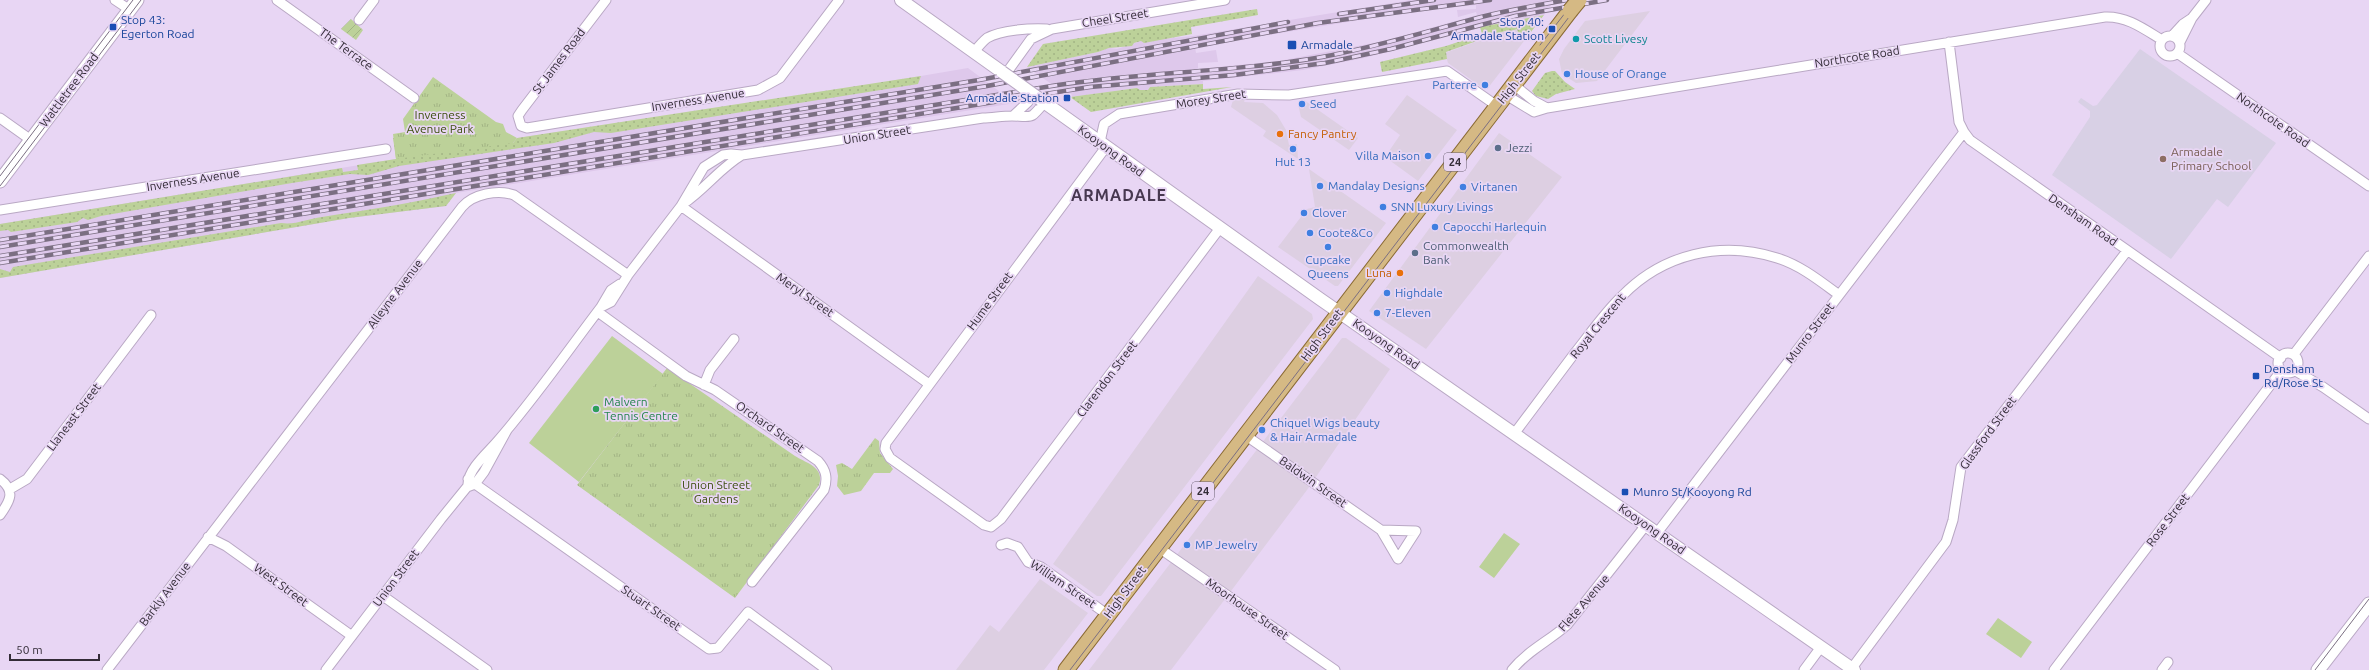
<svg xmlns="http://www.w3.org/2000/svg" width="2369" height="670" viewBox="0 0 2369 670" font-family="Ubuntu,sans-serif">
<style>
.commercial{fill:#ddcfe2}
.education{fill:#d8d0e5}
.built{fill:#dec8eb;fill-rule:evenodd}
.grass{fill:url(#grass-dots)}
.park{fill:url(#park-tufts)}
.garden{fill:url(#garden-furrows)}
.pitch{fill:#bcd199}
.lines{fill:none;stroke-linecap:round;stroke-linejoin:round}
.minor-casing{stroke:#b9a8c4;stroke-width:11}
.tertiary-casing{stroke:#b9a8c4;stroke-width:14}
.secondary-casing{stroke:#b9a8c4;stroke-width:15}
.primary-casing{stroke:#8a6a34;stroke-width:17}
.minor{stroke:#fff;stroke-width:9}
.tertiary{stroke:#fff;stroke-width:12}
.secondary{stroke:#fff;stroke-width:13}
.primary{stroke:#d5b984;stroke-width:15}
.tram{stroke:#7b6f82;stroke-width:1}
.rail-casing{stroke:#7b6f82;stroke-width:4.5}
.rail{stroke:#e8d6f4;stroke-width:3;stroke-dasharray:9;stroke-linecap:butt}
.tertiary-bridge-casing{stroke:#b9a8c4;stroke-width:14;stroke-linecap:butt}
.primary-bridge-casing{stroke:#8a6a34;stroke-width:17;stroke-linecap:butt}
.tertiary-bridge{stroke:#fff;stroke-width:12}
.primary-bridge{stroke:#d5b984;stroke-width:15}
.transit-dot{fill:#1a4fb4;stroke:#e8d6f4;stroke-width:1.5}
.culture-dot{fill:#0f9aa8;stroke:#e8d6f4;stroke-width:1.5}
.shop-dot{fill:#3f7fe0;stroke:#e8d6f4;stroke-width:1.5}
.food-dot{fill:#e8710a;stroke:#e8d6f4;stroke-width:1.5}
.service-dot{fill:#5c6f8a;stroke:#e8d6f4;stroke-width:1.5}
.education-dot{fill:#8d6e63;stroke:#e8d6f4;stroke-width:1.5}
.leisure-dot{fill:#2e9e5b;stroke:#e8d6f4;stroke-width:1.5}
.labels{text-anchor:middle;stroke-width:3.5;stroke-linejoin:round;paint-order:stroke}
.shield{fill:#e8d6f4;stroke:#695f70;stroke-width:1}
.shield-label{font-size:11px;font-weight:bold;fill:#332c37}
.street-label{font-size:12px;fill:#332c37;stroke:#e8d6f4}
.transit-label{font-size:12px;fill:#164399;stroke:#e8d6f4;text-anchor:start}
.culture-label{font-size:12px;fill:#0d838f;stroke:#e8d6f4;text-anchor:start}
.shop-label{font-size:12px;fill:#366cbe;stroke:#e8d6f4;text-anchor:start}
.park-label{font-size:12px;fill:#3d500e;stroke:#e8d6f4}
.food-label{font-size:12px;fill:#c56008;stroke:#e8d6f4;text-anchor:start}
.service-label{font-size:12px;fill:#4e5e75;stroke:#e8d6f4;text-anchor:start}
.education-label{font-size:12px;fill:#785e54;stroke:#e8d6f4;text-anchor:start}
.leisure-label{font-size:12px;fill:#27864d;stroke:#e8d6f4;text-anchor:start}
.district-label{font-size:16px;font-weight:bold;letter-spacing:1px;fill:#473850;stroke:#e8d6f4}
</style>
<defs>
<pattern id="grass-dots" width="8" height="8" patternUnits="userSpaceOnUse"><rect width="8" height="8" fill="#bcd199"/><path d="M2 2h.1M6 6h.1" fill="none" stroke="#a2b484" stroke-width="1.8" stroke-linecap="round"/></pattern>
<pattern id="park-tufts" width="24" height="20" patternUnits="userSpaceOnUse"><rect width="24" height="20" fill="#bcd199"/><path d="M3 7l-1-3M5 7V3M7 7l1-3M15 17l-1-3M17 17v-4M19 17l1-3" fill="none" stroke="#a2b484"/></pattern>
<pattern id="garden-furrows" width="10" height="10" patternUnits="userSpaceOnUse"><rect width="10" height="10" fill="#bcd199"/><path d="M-1 1l2-2M0 10L10 0M9 11l2-2" fill="none" stroke="#a2b484"/></pattern>
</defs>
<rect width="100%" height="100%" fill="#e8d6f4"/>
<path class="commercial" d="M1650,11L1597,81L1576,83L1562,74L1559,59L1564,49L1585,21Z
M1517,29L1519,35L1531,32L1488,88L1484,89L1448,63L1445,53L1506,31V33Z
M1407,95L1457,130L1418,181L1385,157L1400,135L1385,124Z
M1245,99L1244,102L1263,103L1277,115L1286,130L1289,145L1297,144L1298,159L1263,136L1266,131L1231,107L1233,100Z
M1304,100L1358,138L1349,150L1301,117L1298,104L1300,101Z
M1499,133L1562,177L1426,349L1369,311Z
M1309,169L1386,223L1338,286H1335L1278,247L1307,209L1315,207Z
M1258,276L1312,314L1313,319L1101,596H1097L1053,564Z
M1342,338H1346L1390,369L1307,490L1219,607L1171,670H1089Z
M1040,579L1088,613L1044,670H956L990,625L999,632Z"/>
<path class="education" d="M2140,49L2276,143L2228,207L2217,199L2171,259L2052,175L2090,117V111L2078,102L2081,98L2093,106L2097,105Z"/>
<path class="built" d="M1411,0H1555L1544,15L1480,27L1364,58L1303,70L1203,81V84L1150,87L1148,90H1140L1137,88L1070,97L1027,67L1098,52L1109,48L1117,49L1141,41L1193,36ZM1476,5V9L1457,10L1458,17L1476,12L1477,15L1384,41L1279,61L1198,69V63L1218,62L1216,50L1196,53L1195,47L1408,12Z
M968,68L1015,103L456,193L446,206L349,218L0,278V224L396,159L513,143L517,138L809,95Z"/>
<path class="grass" d="M1257,9L1258,15L1191,27L1192,34L1144,43L1141,41L1134,43L1132,46L1109,48L1098,52L1027,67L1043,44Z
M1544,15L1531,32L1519,35L1517,29L1506,33L1505,31L1446,52L1447,59L1382,72L1380,62L1446,46L1482,34L1480,27Z
M1552,71H1555L1565,82L1575,89L1556,94L1548,99L1536,96L1532,91L1545,73Z
M921,76L918,84L611,133L594,132L554,143L399,166L368,175L350,174L292,183L101,216L88,220L83,218L77,222L11,232L8,230L0,231V224L342,168L343,172L358,170L357,165L396,159L393,138L513,143L517,138Z
M1203,84V89L1232,87L1091,112L1070,97L1137,88L1140,90H1148L1150,87Z
M456,193L446,206L349,218L0,278V269L10,272L13,267L281,223C296,225 307,219 322,217C367,210 412,203 456,193Z"/>
<path class="park" d="M433,77L496,122L503,124L506,132L517,138L513,143L396,159L393,134L405,132L403,119Z
M667,368L795,456C806,463 825,467 819,485L735,598L577,485Z
M875,438L879,441L880,453L893,469L890,473H874L861,491L844,495L837,486L838,476L836,465L842,463L852,469Z"/>
<path class="garden" d="M351,19L363,30L356,40L341,29Z"/>
<path class="pitch" d="M612,336L663,374L579,482L529,443Z
M1504,533L1520,544L1494,578L1479,567Z
M1998,618L2032,642L2021,658L1986,634Z"/>
<g class="lines">
<g class="minor-casing">
<path id="minor" d="M115,0L130,10
M277,0L414,98
M606,0L522,110L518,116L521,126L527,128L758,90L780,78L839,0
M359,20L374,0
M2160 46a10 10 0 1 1 20 0a10 10 0 1 1-20 0Z
M2172,36L2183,24L2192,18
M1949,42L1959,122L1964,132L1970,140L2281,358
M2180,42L2192,18L2206,0
M974,52C978,47 982,42 987,38C1001,30 1031,28 1047,29
M2177,53L2369,186
M1005,75L1031,39L1052,29L1225,0
M1514,85L1534,101L1547,108
M1506,95L1534,112L1547,108L2105,17C2127,16 2144,29 2162,40
M1013,116L1028,102
M0,118L31,140
M1100,142L1104,124L1119,114L1238,94L1289,95L1447,71L1497,106
M1106,147L886,443L885,449L890,458L984,525L991,527L1001,519L1220,228
M683,204C705,189 720,168 742,155
M681,206L929,384
M0,210L386,149
M601,307L611,302L628,275L681,206L704,167L723,155L731,154L742,155L983,118C992,118 1002,116 1012,116C1033,116 1029,121 1044,103
M598,312L686,376L715,390L818,461C826,470 828,478 824,490L752,582
M2278 363a10 10 0 1 1 20 0a10 10 0 1 1-20 0Z
M2294,354L2369,256
M2294,370L2323,387L2369,419
M704,385L710,370L734,339
M1514,434C1534,407 1554,381 1574,354C1590,334 1604,313 1622,296C1663,254 1721,240 1777,258C1800,265 1820,281 1839,295
M1245,435L1381,530L1398,559L1416,531
M0,479C16,491 10,501 0,515
M468,479L709,649L718,648L748,612L827,670
M468,484C468,470 486,454 495,444C533,401 566,353 601,307L611,290L620,284
M10,489L27,479L151,315
M1381,530L1416,531
M1657,533L1964,132
M208,537L226,546L352,636
M1001,545L1007,543L1018,547L1028,562L1041,567L1108,615
M1159,548L1335,670
M383,596L487,670
M1852,668L1946,542L1953,520L1961,467L2127,251
M107,670L462,207C473,194 498,189 514,195L628,275
M326,670L441,519L467,487L475,484L484,472L507,430
M1512,670C1527,651 1549,641 1567,625L1646,525
M1804,670L1821,647
M2054,670L2281,371
M2162,670L2168,662"/>
</g>
<g class="tertiary-casing">
<path id="tertiary" d="M901,0L1002,72
M1041,100L1320,299L1854,670"/>
</g>
<g class="secondary-casing">
<path id="secondary" d="M0,181L137,0
M2318,670L2369,604"/>
</g>
<g class="primary-casing">
<path id="primary" d="M1066,670L1570,11"/>
</g>
<use href="#minor" class="minor"/>
<use href="#tertiary" class="tertiary"/>
<use href="#secondary" class="secondary"/>
<use href="#primary" class="primary"/>
<path class="tram" d="M1540,45L1573,3
M0,176L133,0
M0,186L141,0
M1070,670L1582,0
M2315,670L2369,599"/>
<g class="rail-casing">
<path id="rail" d="M1339,14L1434,0
M0,240L979,80L1288,22
M0,247L987,86L1318,23L1490,0
M0,256L1058,85C1146,72 1235,72 1322,57C1376,47 1428,31 1481,17C1509,10 1538,5 1567,0
M0,263L1006,100L1090,87L1234,75L1325,63L1391,49L1515,16L1607,0"/>
</g>
<use href="#rail" class="rail"/>
<g class="tertiary-bridge-casing">
<path id="tertiary-bridge" d="M1002,72L1041,100"/>
</g>
<g class="primary-bridge-casing">
<path id="primary-bridge" d="M1570,11L1579,0"/>
</g>
<use href="#tertiary-bridge" class="tertiary-bridge"/>
<use href="#primary-bridge" class="primary-bridge"/>
</g>
<g class="transit-dot">
<rect x="109" y="23" width="8" height="8" rx="2"/>
<rect x="1548" y="25" width="8" height="8" rx="2"/>
<rect x="1287" y="40" width="10" height="10" rx="2"/>
<rect x="1063" y="94" width="8" height="8" rx="2"/>
<rect x="2252" y="372" width="8" height="8" rx="2"/>
<rect x="1621" y="488" width="8" height="8" rx="2"/>
</g>
<circle class="culture-dot" cx="1576" cy="39" r="4"/>
<g class="shop-dot">
<circle cx="1567" cy="74" r="4"/>
<circle cx="1485" cy="85" r="4"/>
<circle cx="1302" cy="104" r="4"/>
<circle cx="1293" cy="149" r="4"/>
<circle cx="1428" cy="156" r="4"/>
<circle cx="1320" cy="186" r="4"/>
<circle cx="1463" cy="187" r="4"/>
<circle cx="1383" cy="207" r="4"/>
<circle cx="1304" cy="213" r="4"/>
<circle cx="1435" cy="227" r="4"/>
<circle cx="1310" cy="233" r="4"/>
<circle cx="1328" cy="247" r="4"/>
<circle cx="1387" cy="293" r="4"/>
<circle cx="1377" cy="313" r="4"/>
<circle cx="1262" cy="430" r="4"/>
<circle cx="1187" cy="545" r="4"/>
</g>
<g class="food-dot">
<circle cx="1280" cy="134" r="4"/>
<circle cx="1400" cy="273" r="4"/>
</g>
<g class="service-dot">
<circle cx="1498" cy="148" r="4"/>
<circle cx="1415" cy="253" r="4"/>
</g>
<circle class="education-dot" cx="2163" cy="159" r="4"/>
<circle class="leisure-dot" cx="596" cy="409" r="4"/>
<g class="labels">
<g class="shield">
<rect x="1444" y="153" width="22" height="18" rx="3"/>
<rect x="1192" y="482" width="22" height="18" rx="3"/>
</g>
<g class="shield-label">
<text x="1455" y="166">24</text>
<text x="1203" y="495">24</text>
</g>
<g class="street-label">
<text transform="translate(1115 18) rotate(-9)" y="4">Cheel Street</text>
<text transform="translate(346 49) rotate(36)" y="4">The Terrace</text>
<text transform="translate(1857 57) rotate(-9)" y="4">Northcote Road</text>
<text transform="translate(559 61) rotate(-53)" y="4">St James Road</text>
<text transform="translate(1519 78) rotate(-52)" y="4">High Street</text>
<text transform="translate(69 90) rotate(-53)" y="4">Wattletree Road</text>
<text transform="translate(1211 99) rotate(-9)" y="4">Morey Street</text>
<text transform="translate(698 100) rotate(-9)" y="4">Inverness Avenue</text>
<text transform="translate(2273 120) rotate(35)" y="4">Northcote Road</text>
<text transform="translate(877 135) rotate(-9)" y="4">Union Street</text>
<text transform="translate(1111 151) rotate(36)" y="4">Kooyong Road</text>
<text transform="translate(193 180) rotate(-9)" y="4">Inverness Avenue</text>
<text transform="translate(2083 220) rotate(35)" y="4">Densham Road</text>
<text transform="translate(395 294) rotate(-53)" y="4">Alleyne Avenue</text>
<text transform="translate(805 295) rotate(35)" y="4">Meryl Street</text>
<text transform="translate(990 301) rotate(-54)" y="4">Hume Street</text>
<text transform="translate(1598 326) rotate(-51)" y="4">Royal Crescent</text>
<text transform="translate(1810 333) rotate(-53)" y="4">Munro Street</text>
<text transform="translate(1322 335) rotate(-53)" y="4">High Street</text>
<text transform="translate(1386 344) rotate(35)" y="4">Kooyong Road</text>
<text transform="translate(1107 379) rotate(-53)" y="4">Clarendon Street</text>
<text transform="translate(74 417) rotate(-53)" y="4">Llaneast Street</text>
<text transform="translate(770 427) rotate(35)" y="4">Orchard Street</text>
<text transform="translate(1988 433) rotate(-54)" y="4">Glassford Street</text>
<text transform="translate(1313 482) rotate(35)" y="4">Baldwin Street</text>
<text transform="translate(2168 520) rotate(-53)" y="4">Rose Street</text>
<text transform="translate(1652 529) rotate(35)" y="4">Kooyong Road</text>
<text transform="translate(396 578) rotate(-53)" y="4">Union Street</text>
<text transform="translate(1063 584) rotate(34)" y="4">William Street</text>
<text transform="translate(281 585) rotate(36)" y="4">West Street</text>
<text transform="translate(1125 592) rotate(-53)" y="4">High Street</text>
<text transform="translate(165 594) rotate(-53)" y="4">Barkly Avenue</text>
<text transform="translate(1584 603) rotate(-49)" y="4">Flete Avenue</text>
<text transform="translate(651 608) rotate(35)" y="4">Stuart Street</text>
<text transform="translate(1247 609) rotate(35)" y="4">Moorhouse Street</text>
</g>
<g class="transit-label">
<text x="121" y="24">Stop 43:<tspan x="121" dy="14">Egerton Road</tspan></text>
<text x="1544" y="26" text-anchor="end">Stop 40:<tspan x="1544" dy="14">Armadale Station</tspan></text>
<text x="1301" y="49">Armadale</text>
<text x="1059" y="102" text-anchor="end">Armadale Station</text>
<text x="2264" y="373">Densham<tspan x="2264" dy="14">Rd/Rose St</tspan></text>
<text x="1633" y="496">Munro St/Kooyong Rd</text>
</g>
<g class="culture-label">
<text x="1584" y="43">Scott Livesy</text>
</g>
<g class="shop-label">
<text x="1575" y="78">House of Orange</text>
<text x="1477" y="89" text-anchor="end">Parterre</text>
<text x="1310" y="108">Seed</text>
<text x="1420" y="160" text-anchor="end">Villa Maison</text>
<text x="1293" y="166" text-anchor="middle">Hut 13</text>
<text x="1328" y="190">Mandalay Designs</text>
<text x="1471" y="191">Virtanen</text>
<text x="1391" y="211">SNN Luxury Livings</text>
<text x="1312" y="217">Clover</text>
<text x="1443" y="231">Capocchi Harlequin</text>
<text x="1318" y="237">Coote&amp;Co</text>
<text x="1328" y="264" text-anchor="middle">Cupcake<tspan x="1328" dy="14">Queens</tspan></text>
<text x="1395" y="297">Highdale</text>
<text x="1385" y="317">7-Eleven</text>
<text x="1270" y="427">Chiquel Wigs beauty<tspan x="1270" dy="14">&amp; Hair Armadale</tspan></text>
<text x="1195" y="549">MP Jewelry</text>
</g>
<g class="park-label">
<text x="440" y="119">Inverness<tspan x="440" dy="14">Avenue Park</tspan></text>
<text x="716" y="489">Union Street<tspan x="716" dy="14">Gardens</tspan></text>
</g>
<g class="food-label">
<text x="1288" y="138">Fancy Pantry</text>
<text x="1392" y="277" text-anchor="end">Luna</text>
</g>
<g class="service-label">
<text x="1506" y="152">Jezzi</text>
<text x="1423" y="250">Commonwealth<tspan x="1423" dy="14">Bank</tspan></text>
</g>
<g class="education-label">
<text x="2171" y="156">Armadale<tspan x="2171" dy="14">Primary School</tspan></text>
</g>
<g class="leisure-label">
<text x="604" y="406">Malvern<tspan x="604" dy="14">Tennis Centre</tspan></text>
</g>
<g class="district-label">
<text x="1119" y="201">ARMADALE</text>
</g>
</g>
<path d="M10 654v6h89v-6" fill="none" stroke="#332c37" stroke-width="2"/>
<text x="16" y="654" font-size="12" fill="#332c37" stroke="#e8d6f4" stroke-width="3" paint-order="stroke">50 m</text>
</svg>
